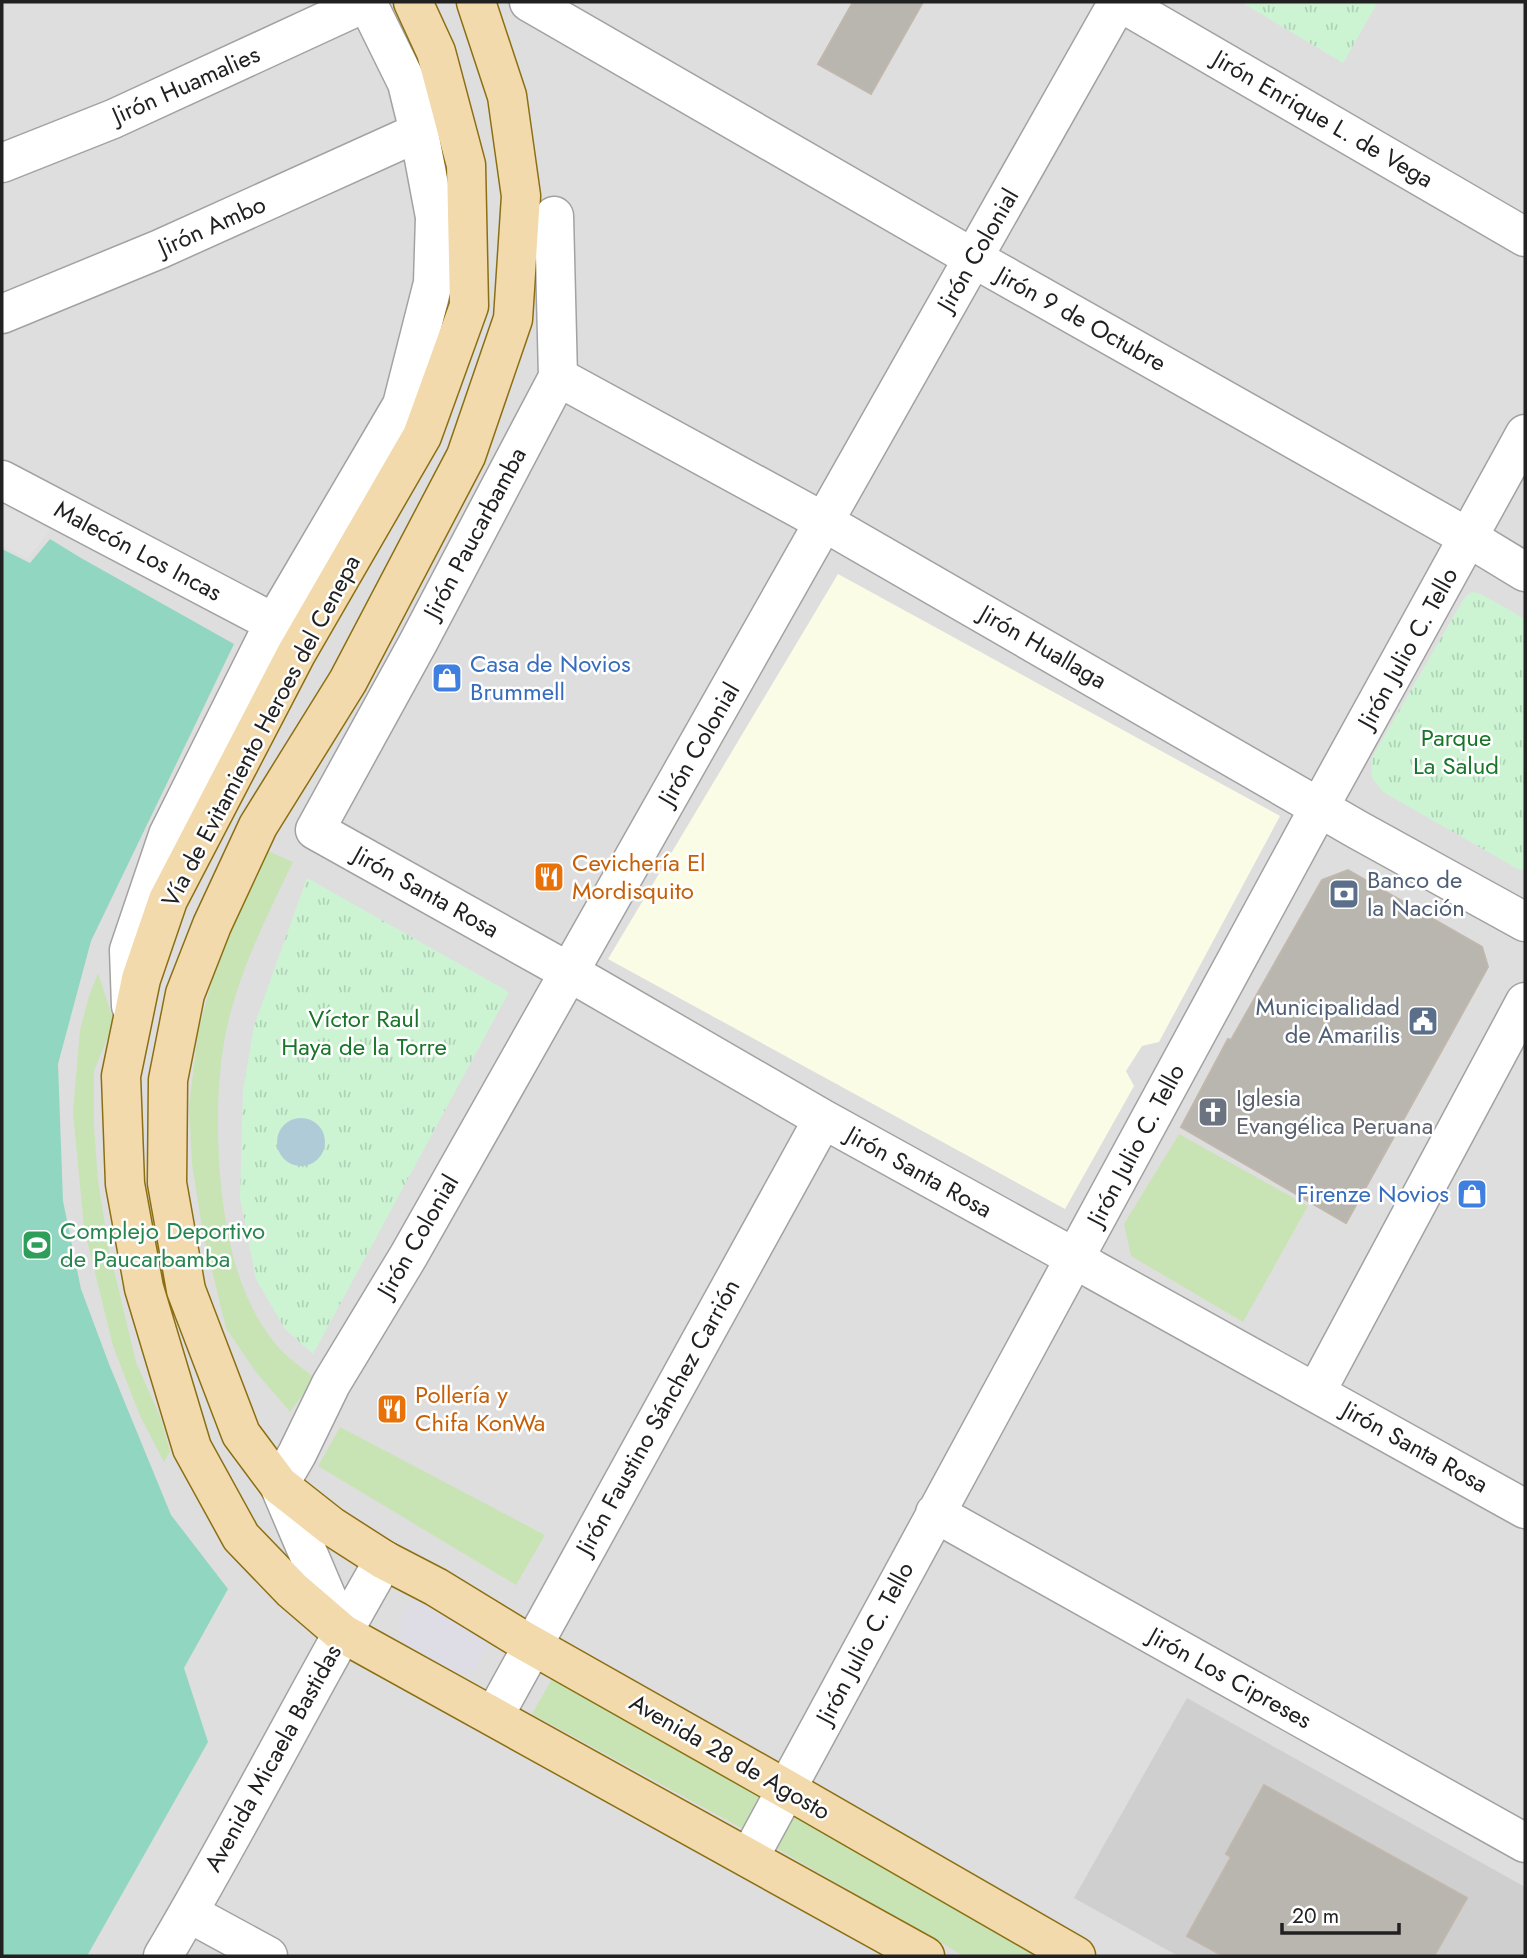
<svg xmlns="http://www.w3.org/2000/svg" width="1527" height="1958" viewBox="0 0 1527 1958" font-family="Jost,sans-serif">
<style>
.residential{fill:#dfdede}
.education{fill:#fafce6}
.religious{fill:#cfcfcf}
.grass{fill:#c8e4b5}
.park{fill:url(#park-tufts)}
.pitch{fill:#91d6c1}
.parking{fill:#e1e1e1}
.plaza{fill:#dedde6}
.water{fill:#afcbd8}
.building{fill:#b9b5af;stroke:#c0b7ad;stroke-width:2}
.lines{fill:none;stroke-linecap:round;stroke-linejoin:round}
.minor-casing{stroke:#a2a2a2;stroke-width:41}
.primary-casing{stroke:#8c6f12;stroke-width:41}
.minor{stroke:#fff;stroke-width:38}
.primary{stroke:#f2daac;stroke-width:38}
.labels{text-anchor:middle;stroke-width:5;stroke-linejoin:round;paint-order:stroke}
.street-label{font-size:24px;fill:#212121;stroke:#fff}
.shop-label{font-size:24px;fill:#366cbe;stroke:#fff;text-anchor:start}
.park-label{font-size:24px;fill:#197529;stroke:#fff}
.food-label{font-size:24px;fill:#c56008;stroke:#fff;text-anchor:start}
.service-label{font-size:24px;fill:#4e5e75;stroke:#fff;text-anchor:start}
.worship-label{font-size:24px;fill:#5b616d;stroke:#fff;text-anchor:start}
.leisure-label{font-size:24px;fill:#27864d;stroke:#fff;text-anchor:start}
</style>
<defs>
<pattern id="park-tufts" width="24" height="20" patternUnits="userSpaceOnUse" patternTransform="scale(1.75)"><rect width="24" height="20" fill="#ccf4d3"/><path d="M3 7l-1-3M5 7V3M7 7l1-3M15 17l-1-3M17 17v-4M19 17l1-3" fill="none" stroke="#afd1b5"/></pattern>
</defs>
<rect width="100%" height="100%" fill="#f0efe9"/>
<path class="residential" d="M2,2H1525V1956H2Z"/>
<path class="education" d="M838,574L1280,816L1159,1042L1142,1046L1126,1071L1134,1086L1065,1209L608,959Z"/>
<path class="religious" d="M1187,1698L1525,1887V1956H1178L1074,1898Z"/>
<path class="grass" d="M266,850L293,862C269,912 244,961 230,1015C209,1092 215,1236 252,1307C258,1320 272,1341 282,1351C292,1361 304,1369 315,1378L290,1412L255,1371L226,1328L203,1234L192,1164L189,1106L198,1033L218,957Z
M98,973L114,1022L94,1071V1126L98,1181L109,1249L136,1362L161,1419L170,1452L164,1462L140,1416L113,1346L84,1228L73,1112L80,1030L89,996Z
M1179,1134L1308,1206L1243,1322L1131,1256L1124,1224Z
M340,1427L545,1535L516,1585L318,1466Z
M552,1679L763,1797L745,1830L532,1714Z
M792,1814L1039,1956H964L774,1847Z"/>
<path class="park" d="M1241,2H1378L1343,63Z
M1472,592L1481,594L1525,619V870L1518,869L1383,792L1372,778L1371,759L1459,607L1466,596Z
M307,878L509,992L313,1354L285,1329L256,1279L240,1198L243,1090L254,1026Z"/>
<path class="pitch" d="M50,539L81,558L234,644L91,941L58,1064L63,1201L81,1289L109,1364L171,1515L228,1589L184,1668L208,1742L87,1956H2V549L30,563Z"/>
<path class="parking" d="M2,507L25,515L50,530L28,559L2,545Z"/>
<path class="plaza" d="M429,1601L474,1624L487,1641L475,1670L462,1673L427,1660L401,1640L400,1620L412,1602Z"/>
<path class="water" d="M277 1142a24 24 0 1 1 48 0a24 24 0 1 1-48 0Z"/>
<path class="building" d="M853,2H923L871,94L818,64Z
M1348,870L1482,947L1488,967L1346,1223L1181,1127L1228,1039L1231,1040L1322,880Z
M1264,1785L1467,1898L1434,1956H1223L1187,1936L1231,1857L1226,1854Z"/>
<g class="lines">
<g class="minor-casing">
<path id="minor" d="M529,2L973,258L1469,538L1525,572
M1120,2L1525,237
M2,163L113,119L367,2
M554,216L558,377L419,641L315,830L569,972L823,1119L1075,1258L1094,1270L1525,1509
M2,314L160,249L419,132
M558,377L824,522L1358,830L1525,922
M2,480L274,623
M131,1006L129,950L168,835L274,623L402,405L433,283L435,217L419,132L407,83L367,2
M1316,1392L1525,1002
M935,1513L1525,1843
M342,1633L279,1485L297,1454L331,1384L409,1255L1118,2
M494,1716L823,1119
M749,1858L1320,806L1525,434
M189,1913L268,1956
M163,1956C240,1826 308,1691 384,1560"/>
</g>
<g class="primary-casing">
<path id="primary" d="M413,2L436,52L466,165L469,306L422,436L296,654L168,900L141,979L121,1076L125,1184L144,1288L192,1448L241,1537L292,1590L342,1633L925,1956
M476,2L507,96L521,196L513,319L466,456L348,681L258,826L212,925L185,994L168,1080L167,1183L186,1290L241,1434L279,1485L331,1526L384,1560L436,1587L521,1639L786,1789L1076,1956"/>
</g>
<use href="#minor" class="minor"/>
<use href="#primary" class="primary"/>
</g>
<defs>
<g id="shop-square" transform="scale(1.575)"><rect x="-9" y="-9" width="18" height="18" rx="4" fill="#3f7fe0" stroke="#fff"/><path d="M-5-2.5h2.3a2.7 3.5 0 0 1 5.4 0H5L5.5 6h-11ZM-1.5-2.5h3a1.5 2.3 0 0 0-3 0Z" fill="#fff"/></g>
<g id="restaurant-square" transform="scale(1.575)"><rect x="-9" y="-9" width="18" height="18" rx="4" fill="#e8710a" stroke="#fff"/><path d="M-5-6h1v4h1v-4h1v4h1v-4h1v5L-1.5 .5V6h-2V.5L-5-1ZM5-6V6H3V1.5H1.5Q1.5-4 5-6Z" fill="#fff"/></g>
<g id="bank-square" transform="scale(1.575)"><rect x="-9" y="-9" width="18" height="18" rx="4" fill="#5c6f8a" stroke="#fff"/><path d="M-6-4H6V4H-6ZM0-2.3a2.3 2.3 0 1 0 0 4.6a2.3 2.3 0 1 0 0-4.6Z" fill="#fff"/></g>
<g id="civic-square" transform="scale(1.575)"><rect x="-9" y="-9" width="18" height="18" rx="4" fill="#5c6f8a" stroke="#fff"/><path d="M-.6-6.5H3V-4.5H.6V-3L4-1V1h2V6H-6V1h2V-1L-.6-3ZM-1.2 2.5V6h2.4V2.5Z" fill="#fff"/></g>
<g id="church-square" transform="scale(1.575)"><rect x="-9" y="-9" width="18" height="18" rx="4" fill="#6b7280" stroke="#fff"/><path d="M-1.2-6h2.4v3.5h3.3v2.4h-3.3V6h-2.4V-.1h-3.3v-2.4h3.3Z" fill="#fff"/></g>
<g id="stadium-square" transform="scale(1.575)"><rect x="-9" y="-9" width="18" height="18" rx="4" fill="#2e9e5b" stroke="#fff"/><path d="M0-5a6.5 5 0 1 0 0 10a6.5 5 0 1 0 0-10ZM-3.5-1.8h7v3.6h-7Z" fill="#fff"/></g>
</defs>
<g fill-rule="evenodd">
<use href="#shop-square" x="447" y="678"/>
<use href="#restaurant-square" x="549" y="877"/>
<use href="#bank-square" x="1344" y="894"/>
<use href="#civic-square" x="1423" y="1021"/>
<use href="#church-square" x="1213" y="1112"/>
<use href="#shop-square" x="1472" y="1194"/>
<use href="#stadium-square" x="37" y="1245"/>
<use href="#restaurant-square" x="392" y="1409"/>
</g>
<g class="labels">
<g class="street-label">
<text transform="translate(186 85) rotate(-24)" y="8">Jirón Huamalies</text>
<text transform="translate(1323 119) rotate(30)" y="8">Jirón Enrique L. de Vega</text>
<text transform="translate(212 226) rotate(-24)" y="8">Jirón Ambo</text>
<text transform="translate(978 250) rotate(-60)" y="8">Jirón Colonial</text>
<text transform="translate(1081 319) rotate(29)" y="8">Jirón 9 de Octubre</text>
<text transform="translate(475 533) rotate(-62)" y="8">Jirón Paucarbamba</text>
<text transform="translate(138 551) rotate(28)" y="8">Malecón Los Incas</text>
<text transform="translate(1043 647) rotate(30)" y="8">Jirón Huallaga</text>
<text transform="translate(1408 648) rotate(-61)" y="8">Jirón Julio C. Tello</text>
<text transform="translate(261 731) rotate(-62)" y="8">Vía de Evitamiento Heroes del Cenepa</text>
<text transform="translate(699 744) rotate(-60)" y="8">Jirón Colonial</text>
<text transform="translate(426 892) rotate(29)" y="8">Jirón Santa Rosa</text>
<text transform="translate(1136 1145) rotate(-62)" y="8">Jirón Julio C. Tello</text>
<text transform="translate(919 1172) rotate(29)" y="8">Jirón Santa Rosa</text>
<text transform="translate(418 1236) rotate(-60)" y="8">Jirón Colonial</text>
<text transform="translate(658 1417) rotate(-61)" y="8">Jirón Faustino Sánchez Carrión</text>
<text transform="translate(1415 1447) rotate(29)" y="8">Jirón Santa Rosa</text>
<text transform="translate(865 1643) rotate(-62)" y="8">Jirón Julio C. Tello</text>
<text transform="translate(1230 1678) rotate(29)" y="8">Jirón Los Cipreses</text>
<text transform="translate(730 1757) rotate(30)" y="8">Avenida 28 de Agosto</text>
<text transform="translate(273 1758) rotate(-61)" y="8">Avenida Micaela Bastidas</text>
</g>
<g class="shop-label">
<text x="470" y="672">Casa de Novios<tspan x="470" dy="28">Brummell</tspan></text>
<text x="1449" y="1202" text-anchor="end">Firenze Novios</text>
</g>
<g class="park-label">
<text x="1456" y="746">Parque<tspan x="1456" dy="28">La Salud</tspan></text>
<text x="364" y="1027">Víctor Raul<tspan x="364" dy="28">Haya de la Torre</tspan></text>
</g>
<g class="food-label">
<text x="572" y="871">Cevichería El<tspan x="572" dy="28">Mordisquito</tspan></text>
<text x="415" y="1403">Pollería y<tspan x="415" dy="28">Chifa KonWa</tspan></text>
</g>
<g class="service-label">
<text x="1367" y="888">Banco de<tspan x="1367" dy="28">la Nación</tspan></text>
<text x="1400" y="1015" text-anchor="end">Municipalidad<tspan x="1400" dy="28">de Amarilis</tspan></text>
</g>
<g class="worship-label">
<text x="1236" y="1106">Iglesia<tspan x="1236" dy="28">Evangélica Peruana</tspan></text>
</g>
<g class="leisure-label">
<text x="60" y="1239">Complejo Deportivo<tspan x="60" dy="28">de Paucarbamba</tspan></text>
</g>
</g>
<rect width="1527" height="1958" fill="none" stroke="#212121" stroke-width="7"/>
<path d="M1282 1923v10h117v-10" fill="none" stroke="#212121" stroke-width="3.5"/>
<text x="1292" y="1923" font-size="21" fill="#212121" stroke="#ffffff" stroke-width="5" paint-order="stroke">20 m</text>
</svg>
